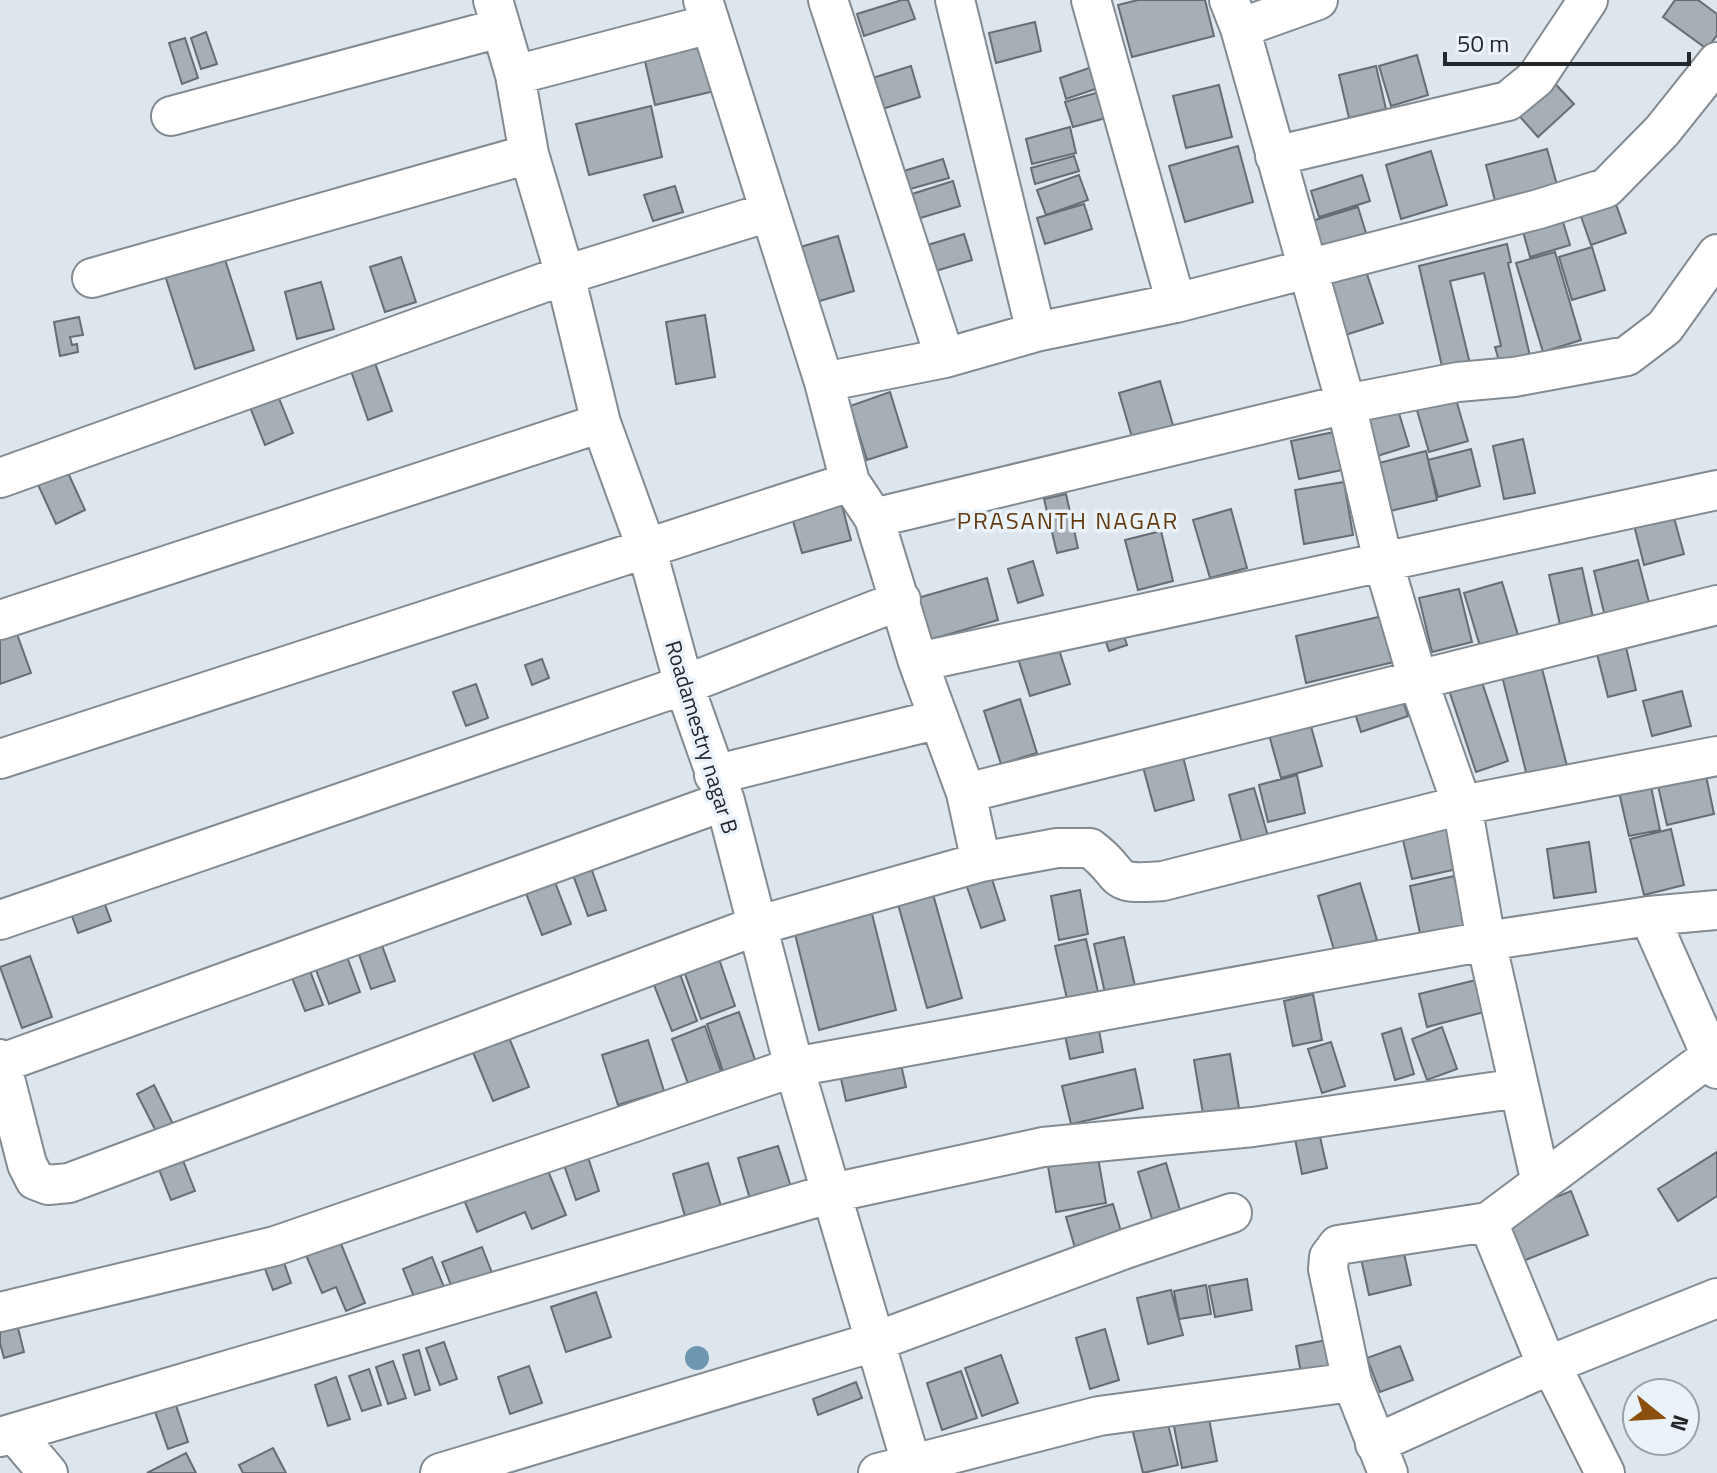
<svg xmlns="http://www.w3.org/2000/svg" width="1717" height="1473" viewBox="0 0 1717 1473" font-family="'Titillium Web',sans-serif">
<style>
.building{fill:#a6afb5;stroke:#666d73;stroke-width:2}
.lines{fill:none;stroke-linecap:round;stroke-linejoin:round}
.minor-casing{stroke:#838b91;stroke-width:42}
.minor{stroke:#fff;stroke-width:38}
.tree{fill:#6f96b0}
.labels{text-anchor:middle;stroke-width:7;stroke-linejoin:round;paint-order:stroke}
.street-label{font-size:22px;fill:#24272a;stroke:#eaf3fa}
.neighbourhood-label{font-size:24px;letter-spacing:2px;fill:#643b10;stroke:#eaf3fa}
</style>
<rect width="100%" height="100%" fill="#dde5ed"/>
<path class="building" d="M902,0H908L915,19L864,36L857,14Z
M1138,0H1205L1214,36L1132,57L1118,5Z
M1675,0H1698L1717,14V35L1707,49L1663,17Z
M1035,22L1041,51L996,63L989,33Z
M206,32L217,64L201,69L191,38Z
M706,33L719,90L655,105L642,48Z
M185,38L198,78L182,84L169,43Z
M1417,55L1428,95L1391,106L1379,66Z
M911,66L920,97L876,111L866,80Z
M1095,66L1101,87L1066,99L1060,78Z
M1376,66L1386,109L1349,118L1339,75Z
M1548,76L1574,104L1538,137L1513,109Z
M1219,85L1232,137L1186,148L1173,96Z
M1106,90L1113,116L1073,127L1065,102Z
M651,106L662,157L589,175L576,124Z
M1070,127L1076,153L1032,164L1026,139Z
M1238,146L1253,202L1185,222L1169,166Z
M1547,149L1559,192L1497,209L1486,165Z
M1431,151L1447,205L1401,219L1386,165Z
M1074,156L1079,171L1035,184L1031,168Z
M943,159L949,178L910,189L904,171Z
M1079,175L1088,200L1046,215L1037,190Z
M1362,175L1370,201L1319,217L1311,191Z
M953,181L960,206L917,219L909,195Z
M675,186L683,212L653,221L644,195Z
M1611,190L1626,233L1591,245L1576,202Z
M1084,204L1092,229L1045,244L1037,218Z
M1358,207L1366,233L1320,247L1312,221Z
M1560,212L1570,245L1530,257L1521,224Z
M964,234L972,260L929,273L921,247Z
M838,236L854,291L806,305L790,250Z
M1507,244L1511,262L1508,263L1530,356L1500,364L1495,347L1501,346L1484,273L1450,281L1471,368L1444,375L1419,266Z
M221,247L254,350L195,369L162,266Z
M1592,247L1605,290L1572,300L1559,257Z
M1555,252L1581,340L1543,352L1516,263Z
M401,257L416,302L385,312L370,267Z
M1366,271L1383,323L1339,337L1323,286Z
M321,282L334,329L297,339L285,292Z
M705,315L715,377L676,384L666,322Z
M79,317L83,335L70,337L72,345L77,344L78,352L60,356L54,322Z
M375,363L392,411L368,420L351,371Z
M1160,381L1175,432L1134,444L1119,393Z
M274,386L293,433L265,445L246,397Z
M1453,389L1468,441L1429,452L1414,400Z
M890,392L907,447L867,460L850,406Z
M1394,397L1409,446L1371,458L1355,409Z
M1334,432L1342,470L1299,479L1291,441Z
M1523,439L1535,493L1504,499L1493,446Z
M1471,449L1480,486L1438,497L1428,460Z
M1426,451L1437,500L1390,511L1379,463Z
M64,464L85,510L56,524L35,478Z
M1344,482L1353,535L1304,544L1295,490Z
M839,494L851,540L802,553L789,507Z
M1066,494L1078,548L1057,553L1044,499Z
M1671,507L1684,554L1644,565L1632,517Z
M1231,509L1247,568L1210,578L1193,520Z
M1161,531L1173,581L1138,590L1125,540Z
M1638,560L1652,614L1607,625L1594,571Z
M1033,561L1043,595L1018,603L1008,569Z
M1582,568L1594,622L1561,629L1549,575Z
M987,578L998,620L915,644L904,602Z
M1502,582L1518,635L1480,646L1464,593Z
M1459,589L1472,642L1432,652L1419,598Z
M1387,615L1398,661L1306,683L1296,636Z
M1119,621L1127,645L1109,651L1101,627Z
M13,623L31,673L0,684V628Z
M1054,634L1070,684L1030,696L1014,646Z
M1626,647L1636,690L1608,697L1597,654Z
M1538,653L1567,766L1527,776L1499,664Z
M542,659L549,678L532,685L525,665Z
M1477,667L1508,761L1476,772L1445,678Z
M476,684L488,718L466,726L453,692Z
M1398,686L1408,716L1361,732L1351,701Z
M1682,691L1691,726L1652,736L1643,701Z
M1020,699L1037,753L1001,764L984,711Z
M1307,712L1322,766L1281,778L1266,724Z
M1180,745L1194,800L1155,811L1140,756Z
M1704,766L1714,814L1667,825L1656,777Z
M1648,772L1660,830L1629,836L1616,779Z
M1297,775L1305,813L1268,822L1259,785Z
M1254,788L1268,836L1242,843L1229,795Z
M1445,816L1457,869L1412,879L1400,827Z
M1671,829L1684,885L1644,895L1630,839Z
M1589,842L1596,892L1554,898L1547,849Z
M590,865L606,910L588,916L572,872Z
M991,876L1005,920L981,928L966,884Z
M1454,876L1466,928L1421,938L1410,886Z
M553,877L571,924L542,935L524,888Z
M1360,883L1377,940L1335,953L1318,896Z
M931,887L962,998L927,1008L896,897Z
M1080,890L1088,934L1059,940L1051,896Z
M100,891L111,921L78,933L67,902Z
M869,902L896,1010L819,1030L792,922Z
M377,932L395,981L371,989L354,940Z
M1124,937L1135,986L1105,993L1094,944Z
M1086,939L1098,992L1067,999L1055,946Z
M343,946L360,992L329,1004L311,957Z
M30,956L52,1017L22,1028L0,967Z
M719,959L735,1006L701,1019L684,971Z
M307,963L323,1005L305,1011L289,970Z
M680,974L697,1021L672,1031L654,985Z
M1476,980L1484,1012L1427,1027L1419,994Z
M1313,994L1322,1040L1293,1046L1284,1001Z
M739,1012L757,1066L725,1077L707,1024Z
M1096,1014L1103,1052L1070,1059L1062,1021Z
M705,1026L724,1080L691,1092L672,1039Z
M1442,1027L1457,1069L1427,1080L1412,1039Z
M1401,1028L1414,1074L1395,1080L1382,1034Z
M508,1035L529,1087L493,1101L472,1050Z
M648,1040L664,1091L618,1105L602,1055Z
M1331,1042L1345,1086L1322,1093L1308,1049Z
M898,1051L906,1087L846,1101L838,1065Z
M1230,1054L1239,1108L1203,1114L1194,1060Z
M1135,1069L1143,1108L1071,1124L1062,1086Z
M154,1085L174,1126L158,1135L137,1094Z
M1318,1128L1327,1168L1302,1174L1294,1134Z
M778,1146L793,1193L752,1206L738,1158Z
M1097,1152L1106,1203L1056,1212L1047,1161Z
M1717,1152V1196L1678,1221L1658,1189Z
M587,1154L599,1191L576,1200L563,1162Z
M542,1156L566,1215L532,1229L525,1212L477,1232L460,1190Z
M182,1158L195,1191L171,1200L158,1167Z
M708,1163L724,1216L688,1227L673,1174Z
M1166,1163L1180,1210L1152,1219L1138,1172Z
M1571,1191L1588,1235L1523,1261L1505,1218Z
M1113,1204L1122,1235L1075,1248L1066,1217Z
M337,1234L365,1303L346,1311L336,1287L322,1293L303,1248Z
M1402,1244L1411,1285L1369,1295L1360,1254Z
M482,1247L494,1278L454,1293L442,1262Z
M281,1254L291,1283L273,1290L262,1261Z
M432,1257L447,1295L418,1307L403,1269Z
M1247,1279L1252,1310L1215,1317L1209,1286Z
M1206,1285L1211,1314L1179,1319L1174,1291Z
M1171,1290L1183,1335L1148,1344L1137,1298Z
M596,1292L611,1337L566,1352L551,1307Z
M15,1316L24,1352L4,1358L0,1343V1320Z
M1105,1329L1119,1380L1090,1389L1076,1338Z
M1337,1338L1341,1366L1301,1373L1296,1346Z
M444,1342L457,1379L440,1385L426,1348Z
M1400,1346L1413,1380L1380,1392L1367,1358Z
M419,1350L430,1390L415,1395L403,1355Z
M1001,1355L1018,1403L982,1416L965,1368Z
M393,1361L406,1398L388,1404L376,1367Z
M529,1366L542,1403L510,1414L498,1377Z
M369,1369L381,1405L362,1411L349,1376Z
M961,1371L977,1418L942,1430L927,1383Z
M336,1377L350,1419L328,1426L315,1385Z
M856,1382L862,1398L818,1415L813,1399Z
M174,1399L188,1442L168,1449L153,1406Z
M1207,1408L1217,1461L1182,1468L1172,1416Z
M1165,1412L1178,1465L1143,1473L1130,1420Z
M273,1448L286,1473H243L239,1465Z
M186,1453L196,1473H147Z"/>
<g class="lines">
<g class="minor-casing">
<path id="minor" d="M493,0L515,75L529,154L565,275L601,423L646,547L684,685L725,801L794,1067L914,1473
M703,0L824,382L850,482L874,518L918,662L966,793L981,862
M828,0L945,358
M955,0L1036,332
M1091,0L1176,303
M1229,0L1240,28L1346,404L1383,561L1418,680L1462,805L1486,941L1541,1183
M1240,28L1318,0
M515,75L710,24
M171,116L500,28
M1275,156L1508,101L1536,78L1588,0
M92,278L529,154
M824,382L945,358L1036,332L1176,303L1539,209L1606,188L1662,131L1717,62
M0,478L565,275L769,212
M874,518L1346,404L1458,382L1514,377L1627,356L1665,327L1717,254
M0,620L601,423
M918,662L1717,490
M0,759L850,482
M714,775L939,719
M966,793L1717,605
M1649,916L1717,1069
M0,920L684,685L901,600
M0,1059L27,1164L35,1180L48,1185L69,1183L756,926L981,862L1057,848H1090C1128,876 1105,886 1163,881L1462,805L1717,756
M2,1063L725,801
M0,1312L275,1246L794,1067L1486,941L1649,916L1717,910
M14,1433L48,1473
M0,1437L832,1193L1043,1147L1253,1127L1519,1088
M1375,1444L1547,1366L1717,1298
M440,1473L874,1342L1128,1248L1232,1213
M878,1473L1099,1416L1352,1382
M1388,1473L1352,1382L1328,1269L1329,1257L1338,1245L1488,1222
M1605,1473L1558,1379L1547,1366L1488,1222L1711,1056"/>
</g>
<use href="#minor" class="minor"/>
</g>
<circle class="tree" cx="697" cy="1358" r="12"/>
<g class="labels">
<g class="street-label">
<text transform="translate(702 737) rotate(73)" y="8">Roadamestry nagar B</text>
</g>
<g class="neighbourhood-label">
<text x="1068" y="529">PRASANTH NAGAR</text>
</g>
</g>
<g transform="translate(1661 1417) rotate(108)"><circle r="38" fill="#eaf3fa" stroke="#9ba1a7" stroke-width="2"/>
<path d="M0-6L14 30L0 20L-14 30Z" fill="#8c500e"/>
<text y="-12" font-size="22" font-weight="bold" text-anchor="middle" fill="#24272a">N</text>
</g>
<path d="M1445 52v12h244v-12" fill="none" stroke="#24272a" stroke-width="4"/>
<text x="1457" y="52" font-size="24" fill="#24272a" stroke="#eaf3fa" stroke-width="6" paint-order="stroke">50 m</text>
</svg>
